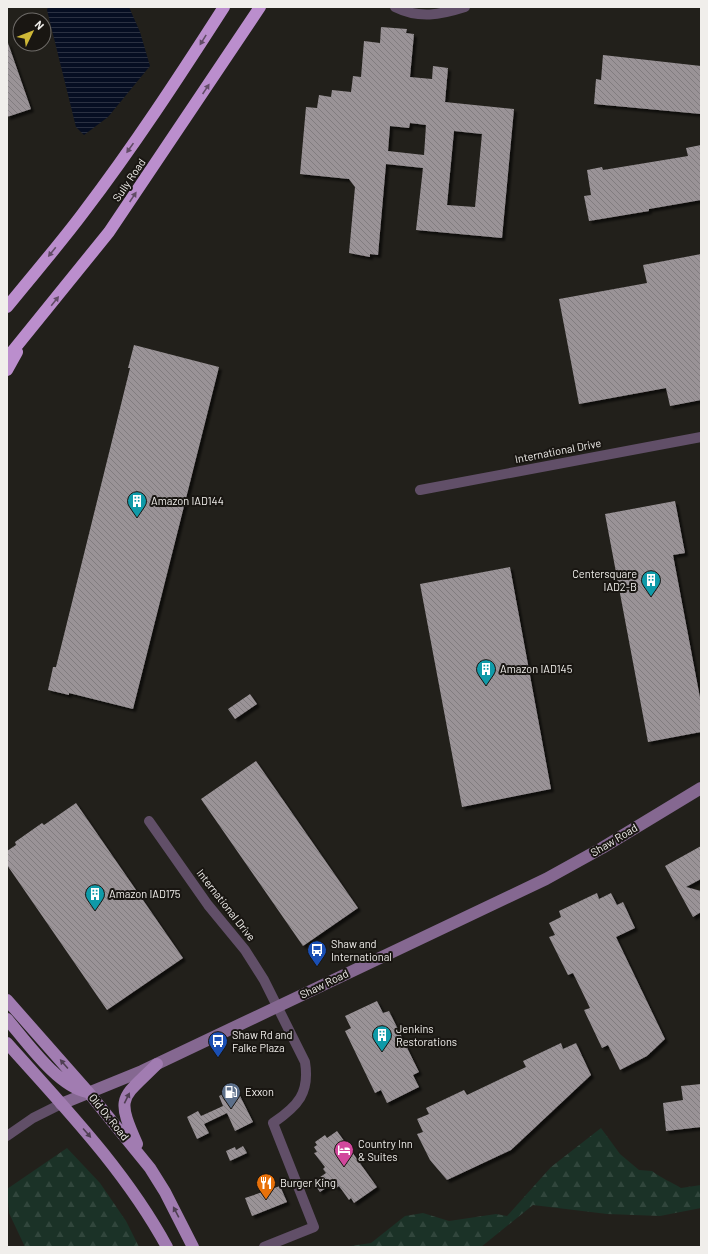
<svg xmlns="http://www.w3.org/2000/svg" width="708" height="1254" viewBox="0 0 708 1254" font-family="Barlow,sans-serif">
<style>
.forest{fill:url(#forest-firs)}
.water{fill:url(#water-rules)}
.building{fill:url(#building-back-hatch);fill-rule:evenodd;filter:url(#shadow)}
.lines{fill:none;stroke-linecap:round;stroke-linejoin:round}
.minor{stroke:#614f68;stroke-width:10}
.secondary{stroke:#856891;stroke-width:12}
.primary{stroke:#a17cb1;stroke-width:12}
.motorway{stroke:#bb8ecd;stroke-width:12}
.oneway{fill:#624c66}
.oneway2{fill:#4f3f52}
.labels{text-anchor:middle;stroke-width:4;stroke-linejoin:round;paint-order:stroke}
.street-label{font-size:11px;fill:#f0eeeb;stroke:#191612}
.poi-label{font-size:11px;fill:#f0eeeb;stroke:#191612;text-anchor:start}
</style>
<defs>
<pattern id="forest-firs" width="22" height="20" patternUnits="userSpaceOnUse"><rect width="22" height="20" fill="#1b3227"/><path d="M5 1l3.5 6h-7zM16 11l3.5 6h-7z" fill="#31463c"/></pattern>
<pattern id="water-rules" width="6" height="5" patternUnits="userSpaceOnUse"><rect width="6" height="5" fill="#060e22"/><path d="M0 2.5h6" fill="none" stroke="#2b3142"/></pattern>
<pattern id="building-back-hatch" width="6" height="6" patternUnits="userSpaceOnUse"><rect width="6" height="6" fill="#9a9397"/><path d="M-1 5l2 2M0 0l6 6M5-1l2 2" fill="none" stroke="#817c7f"/></pattern>
<filter id="shadow"><feDropShadow dx="3" dy="3" stdDeviation="1" flood-color="#0009"/></filter>
</defs>
<rect width="100%" height="100%" fill="#22201b"/>
<path class="forest" d="M601,1128L620,1154L639,1170L652,1171C661,1178 671,1182 681,1188L701,1185V1208L660,1216L607,1214L533,1205L481,1247H344L371,1243L405,1216L423,1213L449,1221L496,1214L507,1216L551,1167Z
M67,1148L100,1183L126,1221L139,1247H25L9,1213L7,1189Z"/>
<path class="water" d="M48,7H129L140,32L150,66L108,117L84,135L76,127L47,10Z"/>
<path class="building" d="M381,27L407,29L406,33L414,34L410,77L432,79L433,66L448,68L445,102L514,109L502,238L416,230L423,168L386,164L378,255L370,254V257L349,253L355,187L349,179L300,174L306,107L317,108L319,95L331,97L332,90L351,92L353,76L361,77L364,41L380,43ZM410,123L426,125L424,155L388,151L390,126L409,128ZM454,131L482,134L475,207L447,205Z
M7,43H8L31,109L7,117Z
M603,55L701,66V114L594,104L596,79L601,80Z
M701,145V200L649,209V211L589,221L584,196L591,195L587,170L602,167L603,170L688,156L686,148Z
M701,254V400L670,406L666,388L579,404L559,299L647,283L643,265Z
M134,345L219,367L133,709L69,693V695L48,690L53,667H56L130,368H128Z
M675,501L685,553L673,555L701,703V732L648,742L605,514Z
M510,567L551,789L462,807L420,584Z
M250,694L257,704L235,719L228,709Z
M256,761L358,908L303,946L201,799Z
M76,803L183,958L107,1010L7,865V851L16,845L15,842L42,823L44,825Z
M701,846V879L686,887L701,891V912L693,917L665,866Z
M597,893L599,899L611,893L617,905L623,902L635,928L616,937L665,1039L647,1056L620,1070L608,1045L602,1048L584,1010L590,1008L573,973L568,975L549,937L555,935L549,923L561,917L559,911Z
M377,1001L383,1013L389,1011L419,1072L413,1075L419,1087L387,1103L381,1090L375,1093L345,1031L351,1028L345,1016Z
M561,1043L563,1049L576,1043L591,1075L511,1150L447,1180L430,1160L417,1134L423,1132L417,1119L429,1114L426,1108L464,1090L467,1095L526,1067L523,1061Z
M701,1084V1127L666,1131L663,1103L683,1100L681,1086Z
M236,1088L253,1122L235,1131L227,1113L204,1124L209,1133L197,1139L187,1117L198,1111L201,1116L223,1106L219,1096Z
M337,1131L377,1187L354,1203L351,1198L349,1200L339,1186L336,1188L333,1183L320,1192L313,1182L326,1173L323,1169L325,1167L314,1153L317,1152L314,1147L317,1145L315,1142L325,1135L327,1138Z
M243,1146L247,1153L230,1161L226,1151L235,1147L236,1150Z
M280,1186L287,1202L252,1216L245,1198Z"/>
<g class="lines">
<path class="minor" d="M395,7C419,19 440,15 465,7
M420,490L701,437
M149,821L208,905L245,950L264,980L305,1062C310,1093 298,1106 273,1123L314,1227L264,1247
M7,1136L33,1118L61,1104"/>
<path class="secondary" d="M61,1104L142,1071L546,879L602,848L701,788"/>
<path class="primary" d="M7,1000L89,1093L150,1168L165,1192L193,1247
M7,1019C26,1041 58,1087 87,1092
M7,1043C65,1108 125,1170 167,1247
M137,1144C115,1095 122,1099 157,1064"/>
<path class="motorway" d="M7,307C32,276 59,245 83,213C134,146 179,77 224,7
M7,358L109,232L260,7
M7,370L17,352"/>
</g>
<defs><path id="oneway-solid" d="M-6-.8H1V-3.2L6.5 0L1 3.2V.8H-6Z"/></defs>
<g class="oneway">
<use href="#oneway-solid" transform="translate(203 40) rotate(122)"/>
<use href="#oneway-solid" transform="translate(206 89) rotate(-56)"/>
<use href="#oneway-solid" transform="translate(130 148) rotate(125)"/>
<use href="#oneway-solid" transform="translate(133 197) rotate(-56)"/>
<use href="#oneway-solid" transform="translate(52 252) rotate(129)"/>
<use href="#oneway-solid" transform="translate(55 301) rotate(-51)"/>
</g>
<g class="oneway2">
<use href="#oneway-solid" transform="translate(64 1064) rotate(-131)"/>
<use href="#oneway-solid" transform="translate(127 1098) rotate(-64)"/>
<use href="#oneway-solid" transform="translate(87 1133) rotate(49)"/>
<use href="#oneway-solid" transform="translate(176 1212) rotate(-118)"/>
</g>
<defs>
<g id="building-pin" transform="scale(1)"><path d="M0 17L-7.5 6A9.5 9.5 0 1 1 7.5 6Z" fill="#0f9aa8" stroke="#191612"/><path d="M-4-6H4V6H1V3H-1V6H-4ZM-2.5-4.3h1.7v1.8h-1.7ZM.8-4.3h1.7v1.8H.8ZM-2.5-1h1.7V.8h-1.7ZM.8-1h1.7V.8H.8Z" fill="#fff"/></g>
<g id="bus-pin" transform="scale(1)"><path d="M0 17L-7.5 6A9.5 9.5 0 1 1 7.5 6Z" fill="#1a4fb4" stroke="#191612"/><path d="M-5-6H5V4H4V6H2V4H-2V6H-4V4H-5ZM-3.5-4V0h7V-4ZM-3.5 1.2v1.5H-2V1.2ZM2 1.2v1.5H3.5V1.2Z" fill="#fff"/></g>
<g id="fuel-pin" transform="scale(1)"><path d="M0 17L-7.5 6A9.5 9.5 0 1 1 7.5 6Z" fill="#5c6f8a" stroke="#191612"/><path d="M-5.5-6h7V0h2V4h1.3V-2.5L3-4.5l.8-.8L6-3V5H2.5V1h-1V6h-7ZM-4.2-4.7v3.2H.2V-4.7Z" fill="#fff"/></g>
<g id="hotel-pin" transform="scale(1)"><path d="M0 17L-7.5 6A9.5 9.5 0 1 1 7.5 6Z" fill="#d1479c" stroke="#191612"/><path d="M-6-4.5h1.5V1H6V5H4.5V3h-9V5H-6ZM-4 0a1.8 1.8 0 1 1 3.6 0ZM.5 0V-2.5h3Q6-2.5 6 0Z" fill="#fff"/></g>
<g id="restaurant-pin" transform="scale(1)"><path d="M0 17L-7.5 6A9.5 9.5 0 1 1 7.5 6Z" fill="#e8710a" stroke="#191612"/><path d="M-5-6h1v4h1v-4h1v4h1v-4h1v5L-1.5 .5V6h-2V.5L-5-1ZM5-6V6H3V1.5H1.5Q1.5-4 5-6Z" fill="#fff"/></g>
</defs>
<g fill-rule="evenodd">
<use href="#building-pin" x="137" y="501"/>
<use href="#building-pin" x="651" y="580"/>
<use href="#building-pin" x="486" y="669"/>
<use href="#building-pin" x="95" y="894"/>
<use href="#bus-pin" x="317" y="950"/>
<use href="#building-pin" x="382" y="1035"/>
<use href="#bus-pin" x="218" y="1041"/>
<use href="#fuel-pin" x="231" y="1092"/>
<use href="#hotel-pin" x="344" y="1150"/>
<use href="#restaurant-pin" x="266" y="1183"/>
</g>
<g class="labels">
<g class="street-label">
<text transform="translate(129 180) rotate(-56)" y="4">Sully Road</text>
<text transform="translate(558 451) rotate(-11)" y="4">International Drive</text>
<text transform="translate(614 840) rotate(-31)" y="4">Shaw Road</text>
<text transform="translate(226 905) rotate(52)" y="4">International Drive</text>
<text transform="translate(324 984) rotate(-26)" y="4">Shaw Road</text>
<text transform="translate(109 1117) rotate(51)" y="4">Old Ox Road</text>
</g>
<g class="poi-label">
<text x="151" y="505">Amazon IAD144</text>
<text x="637" y="578" text-anchor="end">Centersquare<tspan x="637" dy="13">IAD2-B</tspan></text>
<text x="500" y="673">Amazon IAD145</text>
<text x="109" y="898">Amazon IAD175</text>
<text x="331" y="948">Shaw and<tspan x="331" dy="13">International</tspan></text>
<text x="396" y="1033">Jenkins<tspan x="396" dy="13">Restorations</tspan></text>
<text x="232" y="1039">Shaw Rd and<tspan x="232" dy="13">Falke Plaza</tspan></text>
<text x="245" y="1096">Exxon</text>
<text x="358" y="1148">Country Inn<tspan x="358" dy="13">&amp; Suites</tspan></text>
<text x="280" y="1187">Burger King</text>
</g>
</g>
<rect width="708" height="1254" fill="none" stroke="#f0eeeb" stroke-width="16"/>
<g transform="translate(32 32) rotate(47)"><circle r="19" fill="#191612" stroke="#6f6c69"/>
<path d="M0-3L7 15L0 10L-7 15Z" fill="#ceb837"/>
<text y="-6" font-size="11" font-weight="bold" text-anchor="middle" fill="#f0eeeb">N</text>
</g>
</svg>
